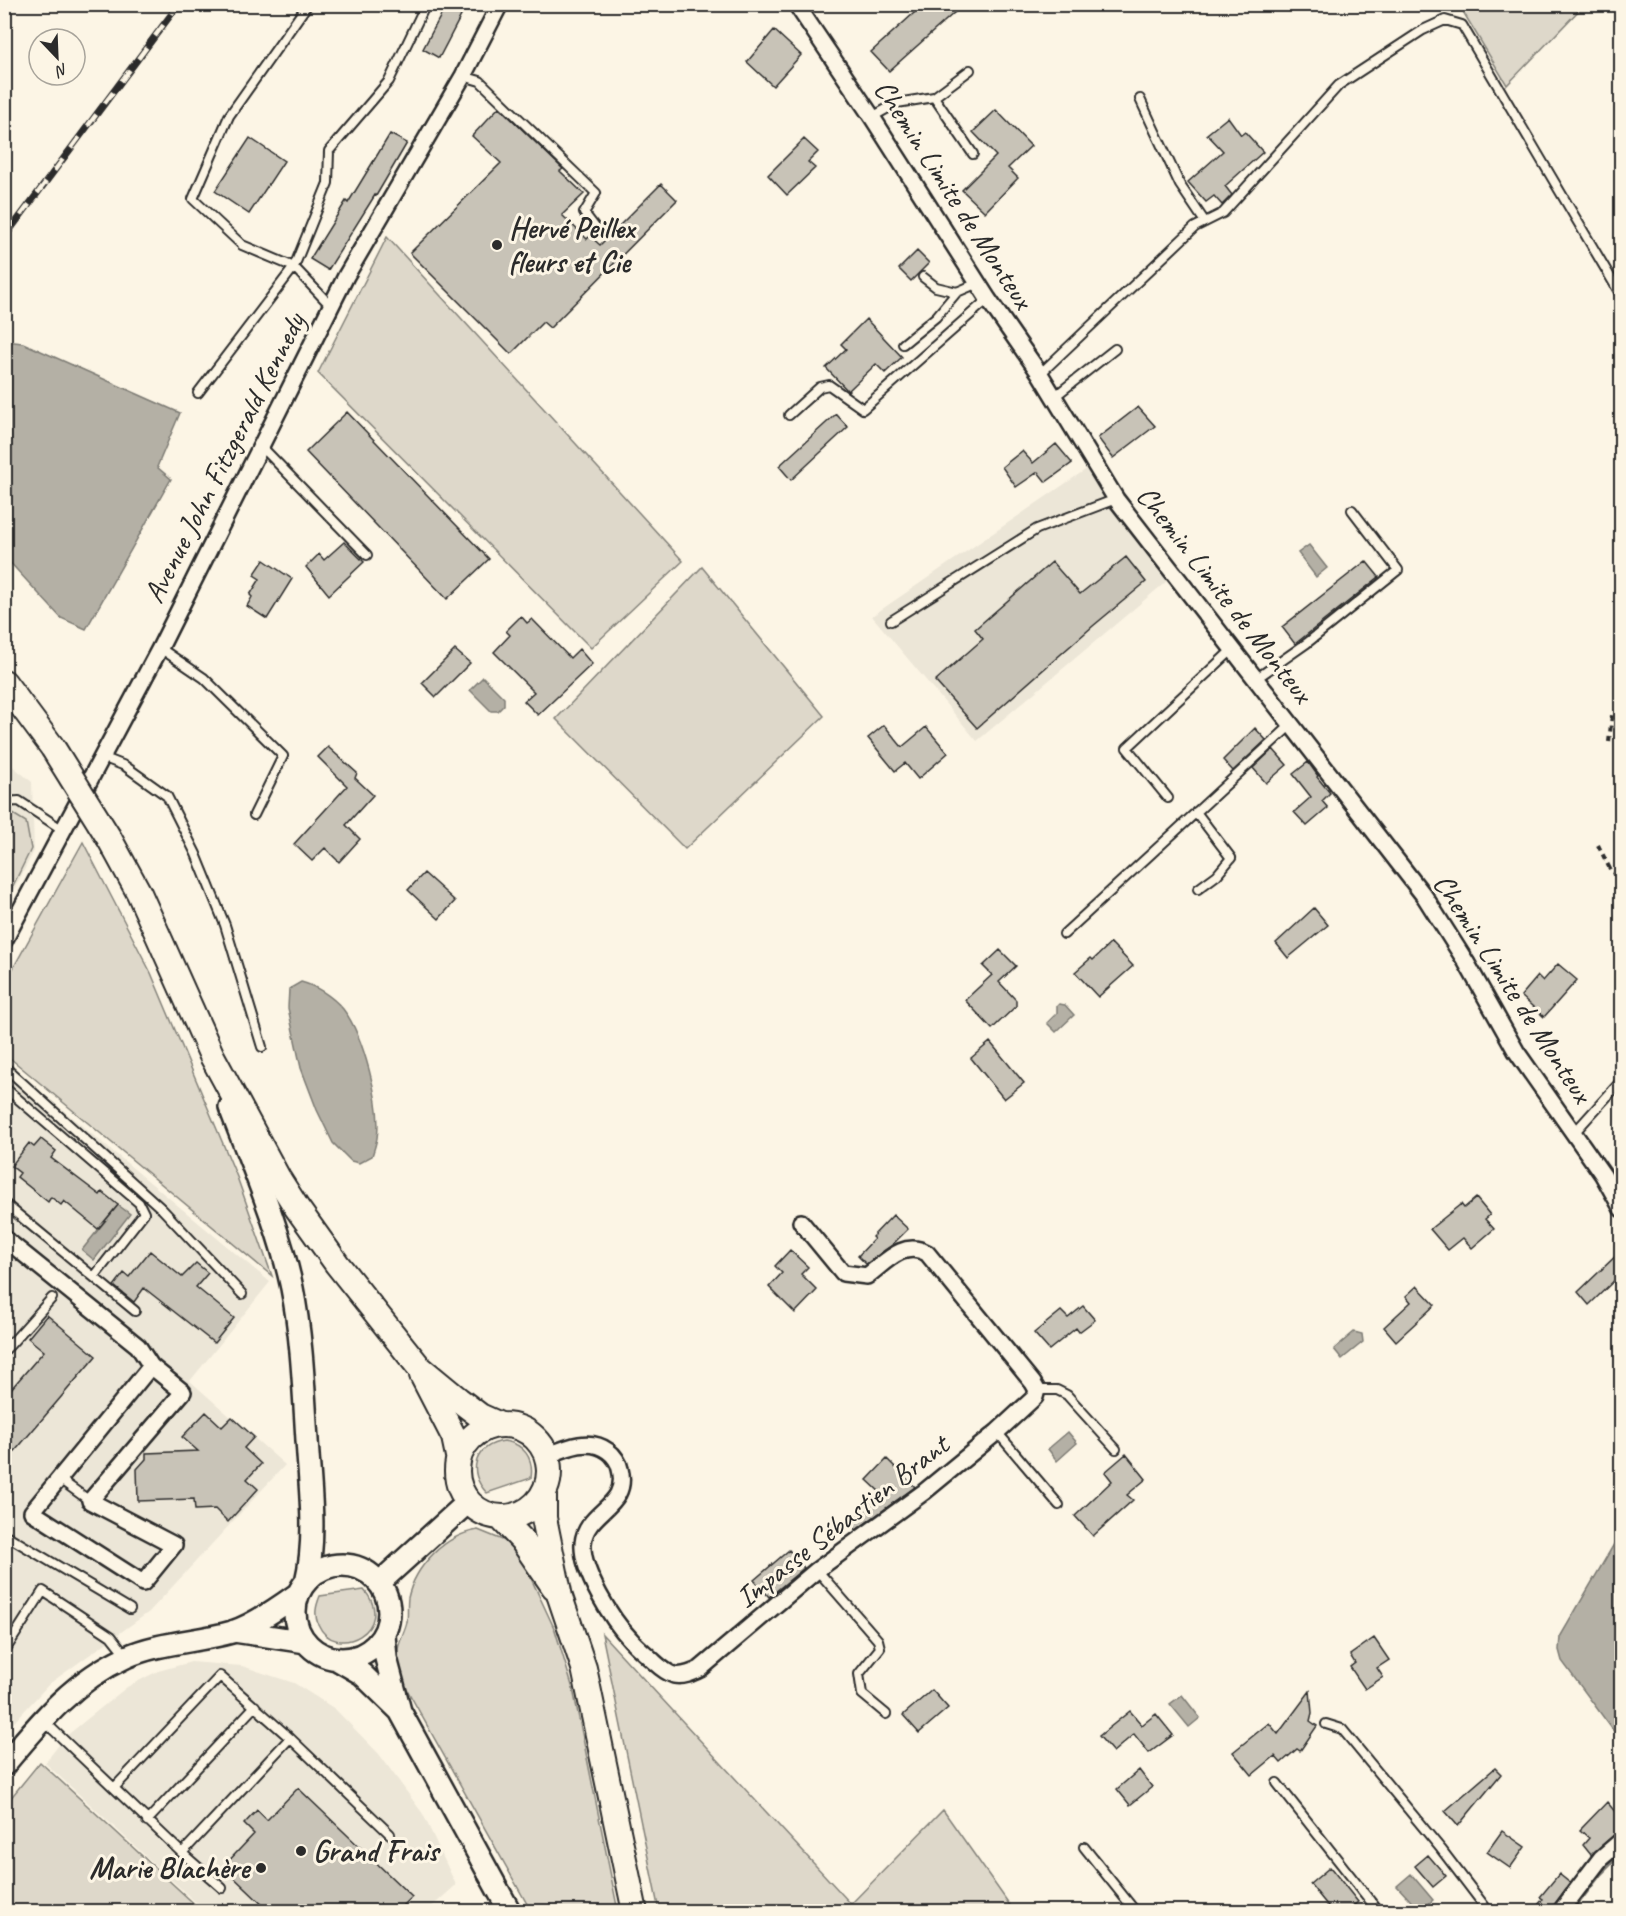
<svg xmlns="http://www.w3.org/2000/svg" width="1626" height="1916" viewBox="0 0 1626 1916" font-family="Caveat,sans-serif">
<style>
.built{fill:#ece6d7}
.green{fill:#ded8ca;stroke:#84827a;stroke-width:1.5}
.water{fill:#b4b0a5;stroke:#7d7b74;stroke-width:1.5}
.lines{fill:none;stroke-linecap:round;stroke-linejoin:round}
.stream{stroke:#7d7b74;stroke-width:6}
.building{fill:#c8c3b7;stroke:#2b2b2b;stroke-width:1.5}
.lane-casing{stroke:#2b2b2b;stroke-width:12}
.street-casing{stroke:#2b2b2b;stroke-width:20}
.secondary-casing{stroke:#2b2b2b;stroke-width:26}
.primary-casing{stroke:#2b2b2b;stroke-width:28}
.path{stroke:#2b2b2b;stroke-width:4;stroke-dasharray:6 4.5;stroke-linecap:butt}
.lane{stroke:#fcf5e5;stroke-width:8}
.street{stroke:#fcf5e5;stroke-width:15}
.secondary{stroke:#fcf5e5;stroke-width:21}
.primary{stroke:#fcf5e5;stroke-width:24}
.rail-casing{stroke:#2b2b2b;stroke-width:7}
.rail{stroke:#fcf5e5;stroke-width:4.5;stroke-dasharray:14;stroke-linecap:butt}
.primary-bridge-casing{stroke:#2b2b2b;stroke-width:28;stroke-linecap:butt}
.primary-bridge{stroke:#fcf5e5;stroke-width:24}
.poi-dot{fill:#2b2b2b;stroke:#fcf5e5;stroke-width:2}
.labels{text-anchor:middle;stroke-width:6;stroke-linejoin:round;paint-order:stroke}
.street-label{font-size:30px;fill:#2b2b2b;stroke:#fcf5e5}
.poi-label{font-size:30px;font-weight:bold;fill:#2b2b2b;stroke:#fcf5e5;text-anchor:start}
</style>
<rect width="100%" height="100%" fill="#fcf5e5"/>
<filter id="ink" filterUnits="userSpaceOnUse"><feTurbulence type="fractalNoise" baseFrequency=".0167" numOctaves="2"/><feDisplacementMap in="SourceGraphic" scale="12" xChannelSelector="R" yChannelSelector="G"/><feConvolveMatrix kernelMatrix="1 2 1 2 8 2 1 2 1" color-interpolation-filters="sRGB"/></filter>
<g filter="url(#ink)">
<path class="built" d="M1088,468L1167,581L977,741L872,616Z
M5,760L32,782L34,851L5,907Z
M4,1061L270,1282L190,1381L285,1465L149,1612L49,1684L5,1732Z
M191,1662L242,1666L294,1683L335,1709L379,1754L423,1814L456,1885L427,1911H205L45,1763L65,1737L127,1687L158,1671Z"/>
<path class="green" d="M1459,5H1584L1507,85Z
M387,237L683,561L591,648L318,373Z
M702,567L824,716L685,849L556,719Z
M13,814L26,822L31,849L5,902V818Z
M83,842L151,973L237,1177L272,1276L5,1054V983Z
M504,1441C524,1444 534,1458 531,1478L487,1493C466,1472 475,1445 504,1441Z
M478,1530L505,1541L522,1559L555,1630L573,1689L618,1911H531L400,1677C399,1668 396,1657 398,1649C400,1639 405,1631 407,1622C408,1614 407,1606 408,1598C415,1566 445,1535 478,1530Z
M364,1590C398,1628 335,1663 318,1624C314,1614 316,1606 320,1596Z
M602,1634L851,1904L943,1810L1014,1911H659Z
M40,1762L202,1911H5V1805Z"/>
<path class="water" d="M5,341L23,343L180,413L157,467L171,479L86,629L61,618L5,557Z
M1309,545L1327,568L1316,577L1298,553Z
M483,677L504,698V705L498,711H491L470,690Z
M301,982C316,986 332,996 343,1009C363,1034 382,1106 377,1138C376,1144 374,1150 372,1156L359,1163L351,1161L333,1143L317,1110L301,1068L288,1008L289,989Z
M1059,1004L1065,1005L1074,1015L1056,1032L1047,1023L1057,1013V1006Z
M118,1205L130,1214L94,1260L82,1250Z
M1354,1332L1362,1334L1363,1342L1342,1359L1334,1349Z
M1068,1432L1077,1443L1057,1461L1048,1449Z
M1621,1532V1741L1562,1661L1559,1650L1560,1637Z
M1182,1695L1200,1718L1189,1727L1170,1704Z
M1411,1874L1433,1900L1420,1911L1397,1886Z"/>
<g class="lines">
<path class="stream" d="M1570,1912L1599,1874L1622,1851"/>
</g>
<path class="building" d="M447,4H453L464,10L439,58L423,49Z
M924,4H964L889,71L871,52Z
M774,30L801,55L773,86L747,62Z
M499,107L563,169L560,171L584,194L562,215L587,239L590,236L600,245L661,184L677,200L550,328L543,322L511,354L410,253L501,163L472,136Z
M996,110L1031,146L1008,168L1018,178L985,212L962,190L996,156L973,132Z
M1228,117L1241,135L1245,132L1263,152L1225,186L1232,195L1222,205L1214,196L1206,202L1188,182L1223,151L1207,134Z
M390,134L407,143L376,196L375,195L328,270L310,259L346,201L348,203Z
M250,138L284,161L249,214L215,191Z
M804,139L818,152L808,162L815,168L787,195L768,175Z
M917,251L929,263L911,281L899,269Z
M866,319L902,357L885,373L876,364L848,391L826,368L846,349L841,344Z
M1138,407L1155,426L1113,458L1098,438Z
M347,412L489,559L447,599L306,452Z
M836,414L848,427L791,480L779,466Z
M1056,444L1072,463L1046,482L1038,472L1016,487L1002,467L1022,451L1033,463Z
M344,542L364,562L329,595L306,567L319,554L324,560Z
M1126,557L1146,582L1093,626L977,728L935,681L983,639L975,629L1052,562L1080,594Z
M264,560L292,579L267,619L247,606L252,597L250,595L260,579L254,575Z
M1366,561L1379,577L1295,644L1282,627Z
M521,616L527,623L532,619L570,658L579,649L592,664L538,715L524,701L534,692L494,652L510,635L506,631Z
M455,650L470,663L436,697L422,683Z
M884,725L902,747L926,727L948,753L918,779L905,763L895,771L868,738Z
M1255,728L1266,740L1233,771L1223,760Z
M328,747L357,773L355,778L373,795L346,825L360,839L339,862L325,848L312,861L294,844L347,786L318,757Z
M1273,749L1287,765L1266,783L1253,768Z
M1308,762L1318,776L1317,777L1330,793L1322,801L1328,808L1307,826L1294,812L1311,797L1293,774Z
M424,873L455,901L439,919L408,890Z
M1314,908L1328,925L1288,958L1276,943Z
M1111,943L1133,966L1098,997L1075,972L1091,958L1093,960Z
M1000,950L1016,966L999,982L1016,1000V1006L992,1029L965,1000L992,975L983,966Z
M1558,964L1577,980L1544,1017L1521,996L1538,976L1543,981Z
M990,1042L1024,1083L1004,1099L971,1058Z
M41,1139L56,1151L51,1158L100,1195L102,1192L118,1205L98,1229L64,1201L61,1205L51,1197L48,1202L17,1177L20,1173L11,1166L29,1143L34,1147Z
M1476,1198L1490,1215L1485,1219L1494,1229L1472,1248L1463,1238L1448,1250L1430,1229L1461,1204L1464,1208Z
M893,1215L908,1229L892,1245L866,1264L858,1256L874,1239L872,1237Z
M790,1250L808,1267L801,1274L817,1290L795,1313L769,1287L782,1273L775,1266Z
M1622,1250V1273L1589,1305L1578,1292Z
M150,1251L182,1277L196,1263L208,1273L196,1287L234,1318L214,1343L144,1288L134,1302L114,1286L124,1273L129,1277Z
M1417,1286L1435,1305L1396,1341L1384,1327L1411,1302L1406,1296Z
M1083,1306L1095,1320L1079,1332L1076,1328L1049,1350L1034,1333L1061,1311L1068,1318Z
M47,1315L96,1356L4,1464V1397L44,1351L28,1338Z
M206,1412L222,1427L232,1417L254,1437L244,1448L261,1464L247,1479L258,1489L228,1522L215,1509L195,1510L194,1499L138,1501L137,1469L146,1459V1453L198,1451L182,1437Z
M1126,1454L1146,1479L1127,1495L1133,1500L1093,1536L1075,1516L1112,1481L1105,1472Z
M887,1459L915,1487L856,1530L849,1520L882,1494L867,1480Z
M789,1550L804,1568L769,1597L754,1580Z
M1374,1638L1389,1660L1377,1668L1383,1677L1365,1689L1350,1667L1355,1663L1350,1655Z
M932,1690L948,1708L919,1733L903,1715Z
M1310,1691L1312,1713L1310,1721L1317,1726L1300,1751L1297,1749L1281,1763L1275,1756L1252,1775L1233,1752L1269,1723L1278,1734Z
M1130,1711L1142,1725L1156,1714L1173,1735L1149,1753L1134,1734L1113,1752L1099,1736Z
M1495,1768L1501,1774L1458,1826L1445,1811Z
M1139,1770L1152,1787L1130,1805L1117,1789Z
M298,1788L412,1897L398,1911H269L223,1867L254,1834L244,1824L257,1810L267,1820Z
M1607,1802L1622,1820V1828L1591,1855L1583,1845L1589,1838L1580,1830Z
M1502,1831L1525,1847L1510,1868L1487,1852Z
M1428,1855L1446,1876L1433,1887L1415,1866Z
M1330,1867L1358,1902L1347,1911H1332L1310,1884Z
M1559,1874L1570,1883L1550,1911H1533L1543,1899L1540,1897Z"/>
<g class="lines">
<g class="lane-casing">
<path id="lane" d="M308,4L229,116L193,199L242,245L294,267L331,306
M463,76L480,81L596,193L584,213L597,230
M934,97L973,154
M1140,99L1180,185L1205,222
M872,117L897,103L934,97L970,70
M923,277L936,287L957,292
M903,344L936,317L957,292L978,283
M1040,374L1195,227L1223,213L1339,85L1423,30L1445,20L1462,25L1622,297
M198,393L294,267L328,183L329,151L389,81L426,4
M1054,397L1115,349
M789,415L820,387L829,385L863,409L988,299
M261,446L367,555
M891,621L1037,529L1116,499
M160,648L204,678L283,756L254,815
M1257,678L1307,643L1398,570L1352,510
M102,757L125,766L167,796L196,854L225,925L262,1047
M1168,798L1127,748L1233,649
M4,802L19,801L63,830
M1196,812L1231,858L1217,875L1198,889
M1064,934L1291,725
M4,1069H7L162,1209L242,1294
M4,1087L139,1203L144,1213L94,1277
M1574,1133L1622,1080
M4,1203L135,1311
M4,1340L10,1345L4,1351
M10,1345L52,1298
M1037,1390H1057L1067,1395L1116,1449
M997,1432L1059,1505
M58,1478L90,1501
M4,1534L130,1609
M817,1570L878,1640L880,1648L859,1674L862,1694L886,1714
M4,1652L43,1591L111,1636L126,1655
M45,1722L182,1853L290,1738L220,1676L114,1788
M1326,1724L1342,1729L1441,1849L1489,1912
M290,1738L390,1834
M1277,1783L1379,1912
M147,1821L255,1706
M1084,1847L1136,1912
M182,1853L222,1888"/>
</g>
<g class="street-casing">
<path id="street" d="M796,4L872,117L988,299L1040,374L1116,499L1425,897L1466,962L1516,1051L1603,1175L1622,1209
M4,941L160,648L346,276L463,76L500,4
M4,1238L138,1346L151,1366L183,1392L90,1501L174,1545L143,1583L32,1512L151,1366
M547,1456C566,1448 589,1437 608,1451C614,1455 619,1463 620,1469C630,1507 586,1510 583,1543C581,1571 612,1620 631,1640C637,1647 645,1653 651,1659C658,1665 664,1672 674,1675C683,1677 692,1673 700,1669L817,1570L924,1492L997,1432L1035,1397L1037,1390L1033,1383L927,1253C903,1240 886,1262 867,1276L843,1273L801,1222
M1560,1912L1601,1858L1622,1840"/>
</g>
<g class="secondary-casing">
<path id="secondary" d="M230,1107C252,1166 279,1226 292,1288C303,1343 304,1399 308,1455C311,1497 316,1541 306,1582
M295 1612a47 47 0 1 1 94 0a47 47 0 1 1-94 0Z
M379,1583L468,1502
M234,1631L306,1642
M384,1635L386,1658L400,1711L510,1912
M338,1660L362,1674L400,1711
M4,1765C40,1722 73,1681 126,1657C160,1642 197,1642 232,1632C253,1626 281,1606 299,1593"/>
</g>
<g class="primary-casing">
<path id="primary" d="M4,682L53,748
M109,838L139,893L212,1056L278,1178L297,1208L337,1264L419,1367L459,1400L480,1416L498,1424
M422,1375L454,1437L458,1456
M457 1471a46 46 0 1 1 92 0a46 46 0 1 1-92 0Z
M544,1492V1518L560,1597L584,1668L635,1912
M500,1517L522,1540L554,1587"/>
</g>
<path class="path" d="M1609,742L1612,715L1622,709
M1598,845L1611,871L1622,877"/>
<use href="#lane" class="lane"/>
<use href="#street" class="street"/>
<use href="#secondary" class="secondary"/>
<use href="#primary" class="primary"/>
<g class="rail-casing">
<path id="rail" d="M4,238L179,4"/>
</g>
<use href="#rail" class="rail"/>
<g class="primary-bridge-casing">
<path id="primary-bridge" d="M53,748L109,838"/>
</g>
<use href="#primary-bridge" class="primary-bridge"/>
</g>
</g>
<g class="poi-dot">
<circle cx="497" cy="245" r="6"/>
<circle cx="301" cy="1851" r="6"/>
<circle cx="261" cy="1868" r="6"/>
</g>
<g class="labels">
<g class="street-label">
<text transform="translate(954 194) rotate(57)" y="10">Chemin Limite de Monteux</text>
<text transform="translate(224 458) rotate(-63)" y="10">Avenue John Fitzgerald Kennedy</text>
<text transform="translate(1225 594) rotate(52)" y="10">Chemin Limite de Monteux</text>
<text transform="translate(1513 988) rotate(57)" y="10">Chemin Limite de Monteux</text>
<text transform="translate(842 1521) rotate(-38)" y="10">Impasse Sébastien Brant</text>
</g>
<g class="poi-label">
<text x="509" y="238">Hervé Peillex<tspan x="509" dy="34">fleurs et Cie</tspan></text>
<text x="313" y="1861">Grand Frais</text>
<text x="249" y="1878" text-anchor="end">Marie Blachère</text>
</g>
</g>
<rect width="1626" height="1916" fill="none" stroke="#fcf5e5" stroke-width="24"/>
<rect x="12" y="12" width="1602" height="1892" fill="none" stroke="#2b2b2b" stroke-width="2" filter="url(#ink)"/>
<g transform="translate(57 57) rotate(157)"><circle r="28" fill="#fcf5e5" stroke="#a8a49b" stroke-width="1.5"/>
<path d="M0-4.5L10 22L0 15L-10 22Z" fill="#2b2b2b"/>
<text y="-9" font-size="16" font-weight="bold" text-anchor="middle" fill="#2b2b2b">N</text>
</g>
</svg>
